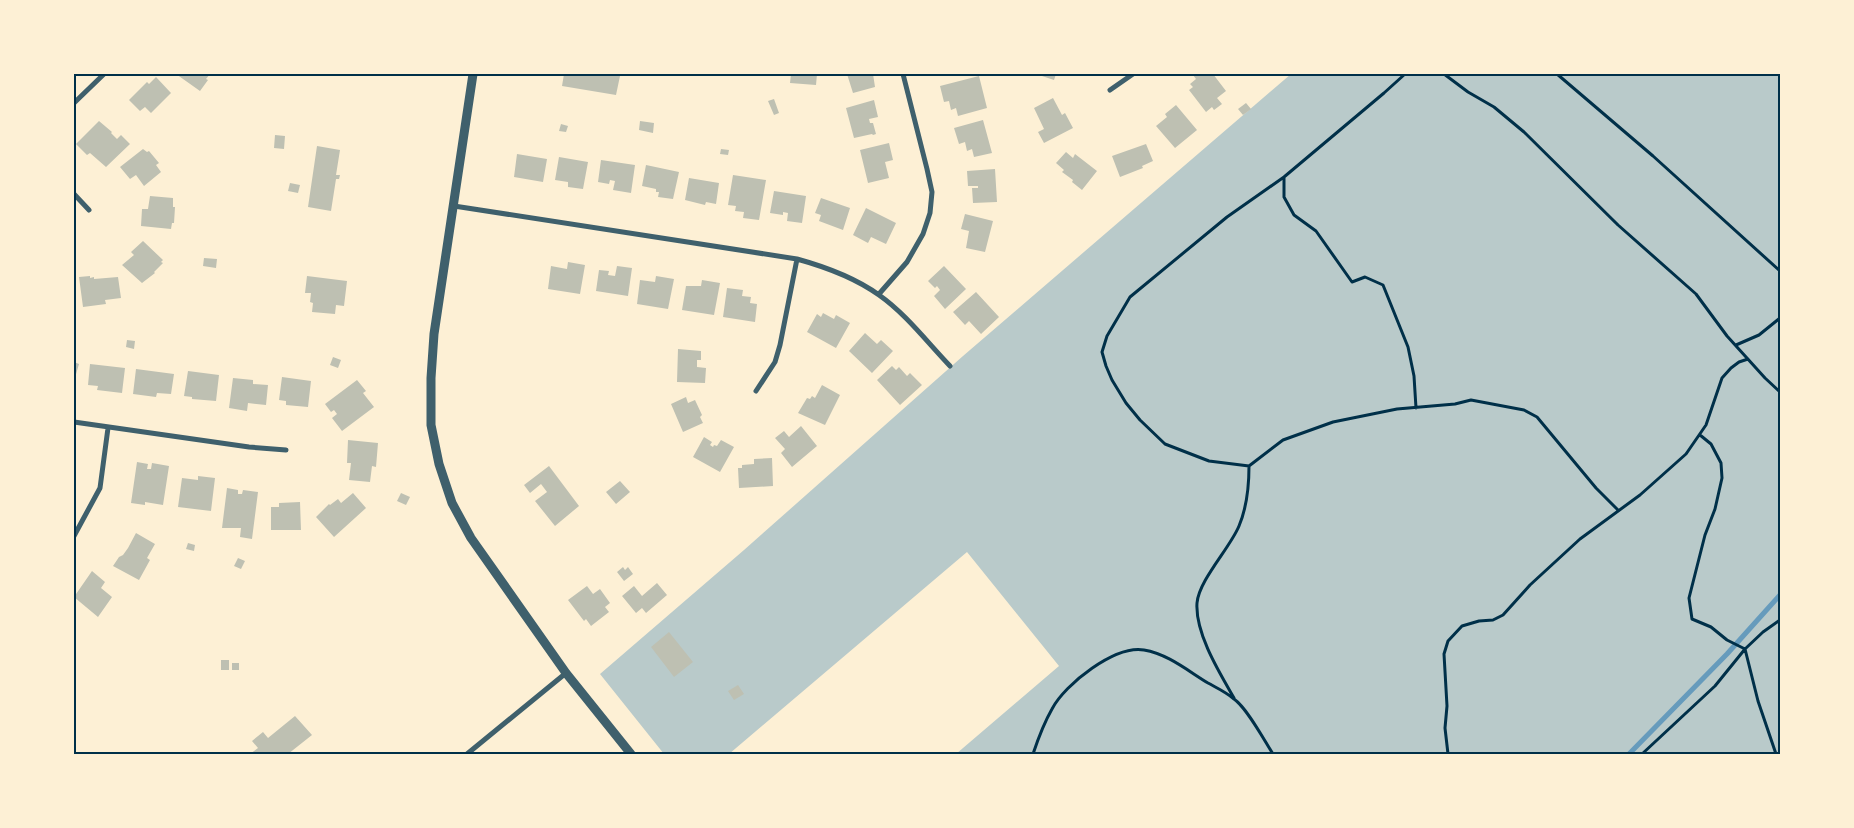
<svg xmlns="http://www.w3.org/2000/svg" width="1854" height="828" viewBox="0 0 1854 828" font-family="Ubuntu,sans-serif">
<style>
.green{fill:#b9caca}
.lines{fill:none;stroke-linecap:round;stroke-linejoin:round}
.stream{stroke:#669bbc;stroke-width:5}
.building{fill:#bec0b2}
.path{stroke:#003049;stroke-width:3}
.minor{stroke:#3f606c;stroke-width:5}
.tertiary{stroke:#3f606c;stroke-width:9}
.neatline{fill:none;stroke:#003049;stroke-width:2}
</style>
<rect width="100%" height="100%" fill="#fdf0d5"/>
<path class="green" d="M1291,74H1780V754H956L1059,666L967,552L729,754H664L600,674L744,550L963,356Z"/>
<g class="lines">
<path class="stream" d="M1629,754L1727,654L1780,595"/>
</g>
<path class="building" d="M176,74H210L206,79L208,80L200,91Z
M564,74H610L620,76L616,95L562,86Z
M791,74H817L816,85L790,83Z
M847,74H873L875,87L853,93Z
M1036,74H1056L1054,80Z
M1194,74H1213L1226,91L1217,98L1222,104L1214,110L1212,107L1206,112L1189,90L1193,87L1190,84L1196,79L1193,75Z
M979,76L987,108L958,116L956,108L951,110L949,101L944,102L940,86Z
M156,77L171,93L151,113L145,107L140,111L129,100L147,82L149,84Z
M1053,98L1062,115L1065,113L1073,128L1044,143L1038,132L1044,129L1034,108Z
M774,99L779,113L774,115L768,101Z
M874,100L878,117L869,119L870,123H873L876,134L873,135L872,134L854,138L846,108Z
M1246,103L1251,109L1243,115L1238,109Z
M1176,105L1197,130L1175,148L1156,126L1167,117L1165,114Z
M983,120L992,153L974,157L972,149L967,151L965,142L959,144L954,128Z
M99,121L112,132L111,133L117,139L121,135L130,144L106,167L90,153L87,155L76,144Z
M640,121L654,123L653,133L639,130Z
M561,124L568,126L566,132L559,131Z
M275,135L285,136L284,149L274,148Z
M889,143L893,160L885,162L889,178L868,183L860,150Z
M1146,144L1153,161L1142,166L1143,168L1120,177L1112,156Z
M317,146L340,150L336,175H340L339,179H336L331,211L308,207Z
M143,149L147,152L149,151L159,163L156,165L161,172L144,186L136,175L130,179L120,167Z
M721,149L729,150L728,155L720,154Z
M1066,152L1073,158L1075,154L1097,171L1082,190L1072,182L1073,180L1062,172L1064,170L1056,163Z
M517,154L547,159L543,182L514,177Z
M559,157L588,162L583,189L568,187V182L555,180Z
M601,160L635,165L631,193L613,190L615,181L610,180L609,184L598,182Z
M646,165L679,172L673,199L658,197L659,192H656V189L642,186Z
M995,169L997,202L973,203L972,188H978V186H968L967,171Z
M733,175L766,180L759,220L743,218L744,212L735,211L736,206L728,205Z
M689,178L719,183L716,204L706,202L705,205L685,200Z
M290,183L300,185L298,193L288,191Z
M774,191L806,196L802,223L787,221L788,213L783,212V215L770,213Z
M150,196L173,198V207H175L174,223H172L171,229L141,226L142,209H148Z
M821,198L850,208L843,230L819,221L821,215L815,213Z
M866,208L896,223L886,244L871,237L868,243L853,235Z
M965,214L993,221L985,252L966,248L969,231L961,229Z
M143,241L163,260L161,262L163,263L154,272L155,273L142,283L122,265L134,255L131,252Z
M204,258L217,259L216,268L203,266Z
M568,262L585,265L580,294L548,289L551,266L567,269Z
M617,266L632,268L628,296L596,291L599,270L609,271L608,275L615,276Z
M944,266L966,289L945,309L934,296L940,290L937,286L935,288L928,281Z
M90,276V278L94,277V279L118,277L121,298L105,300L106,304L83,307L79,277Z
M307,276L347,281L344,306L336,305L335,314L312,312L313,303L310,302L311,293H305Z
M656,276L674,279L668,309L637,304L640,280L655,282Z
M702,280L720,283L714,315L682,310L686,286H701Z
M727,288L743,290L742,296L751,297L750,303L757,304L755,322L723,317Z
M976,292L999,317L981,334L969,321L965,325L953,312Z
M823,313L834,319L836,315L850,323L836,348L807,332L817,314L821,317Z
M865,333L877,344L881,340L893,351L872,373L849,351Z
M127,340L135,341L134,349L126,347Z
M678,349L701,351V360H697V367L706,368L705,383L677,382Z
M333,357L341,360L338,368L330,365Z
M74,362L79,364L74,381Z
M90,364L125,368L122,393L97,390L98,386L88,385Z
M892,366L896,370L899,367L907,376L910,373L922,385L900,405L877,380Z
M136,369L174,374L171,394L157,393L156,397L133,394Z
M188,371L219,375L216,401L192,399V397L184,396Z
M282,377L311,381L308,407L286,405V401L279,400Z
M233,378L253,380V384L268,385L266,405L248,403L247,411L229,408Z
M357,380L366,391L363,393L374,407L342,431L332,418L337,414L334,410L331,412L325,404Z
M822,385L840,395L825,425L798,413L807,398L810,399L812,396L815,398Z
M686,397L688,403L695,400L702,415L700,417L703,423L683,432L671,404Z
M801,426L817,446L792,467L781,453L785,449L775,438L784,431L789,437Z
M704,437L712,442L710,445L713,447L714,445L717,446L721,440L734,447L720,472L693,457Z
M348,440L378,443L376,467L372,466L370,482L349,480L351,463H347Z
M772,458L773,486L739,488L738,468H742V465L754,464V459Z
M137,462L148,464L147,469H151L152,463L169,466L163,505L145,502V505L131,503Z
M549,466L579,506L555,526L535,501L547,492L541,484L530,493L524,485Z
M198,476L215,478L211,511L178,507L182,478L198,480Z
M620,481L630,492L616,504L606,492Z
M227,488L238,490V494H242L243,490L258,492L252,539L240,537L241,528H222Z
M353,493L366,508L334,537L316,517L329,504L330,505L338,499L341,503Z
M401,493L410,497L406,505L397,501Z
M300,502L301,530H271V507H279V503Z
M136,533L155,544L147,558L150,560L139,580L113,566L119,557L123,555L128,548Z
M188,543L195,545L194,551L186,549Z
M238,558L245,561L241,569L234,566Z
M623,567L625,570L628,567L633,574L624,581L617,572Z
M92,571L105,582L101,588L112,597L98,617L74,597Z
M657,583L667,595L646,613L642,608L636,613L622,596L634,586L642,596Z
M587,586L593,594L600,589L610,603L605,607L609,612L591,626L586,619L584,621L568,600Z
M669,632L693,662L674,677L651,647Z
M221,660H229V670H221Z
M232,663H239V670H232Z
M738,685L744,694L734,700L728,691Z
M295,716L312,735L288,754H250L258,748L252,741L263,732L268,738Z"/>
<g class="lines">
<path class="path" d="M1405,74L1384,93L1284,177L1227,217L1130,297L1107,336L1102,352L1106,366L1112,380L1126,403L1140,420L1165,444L1209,461L1249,466L1283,440L1333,422L1397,409L1455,404L1471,400L1524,410L1537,417L1596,488L1618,510
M1444,74L1468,92L1494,107L1524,132L1618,225L1696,294L1727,336L1765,378L1780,392
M1557,74L1653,156L1780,271
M1284,178V197L1294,215L1316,231L1352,282L1365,277L1383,285L1408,347L1414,376L1416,408
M1736,345L1759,335L1780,318
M1700,435L1711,444L1721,463L1722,478L1715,509L1705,535L1689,598L1692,619L1711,627L1727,640L1745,649L1758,701L1776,754
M1234,698C1219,672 1195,633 1197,603C1199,580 1230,548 1239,526C1247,507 1249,487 1249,466
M1033,754C1038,739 1044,723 1052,709C1065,684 1115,645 1144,650C1168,654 1188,671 1208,683C1217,688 1226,692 1234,699C1247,708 1264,740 1273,754
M1448,754L1445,728L1447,706L1444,654L1448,641L1462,626L1479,621L1493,620L1503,615L1530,585L1580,539L1640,495L1686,454L1706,425L1722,378L1731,368L1739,362L1748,359
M1642,754L1715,686L1745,649L1763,632L1780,620"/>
<path class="minor" d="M1110,90L1133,74
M74,103L104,74
M74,194L89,210
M454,206L797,259C826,267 854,277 879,295C906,314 927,342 950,366
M879,294L907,262L923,234L930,213L932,192L927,169L903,74
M756,391L775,362L780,345L797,259
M74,422L249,447L286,450
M74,536L100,488L108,428
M467,754L566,673"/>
<path class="tertiary" d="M473,74L434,334L431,378V425L439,464L452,503L471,538L566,673L631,754"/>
</g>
<rect width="1854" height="828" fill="none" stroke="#fdf0d5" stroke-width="150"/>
<rect x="75" y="75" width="1704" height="678" class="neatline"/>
</svg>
